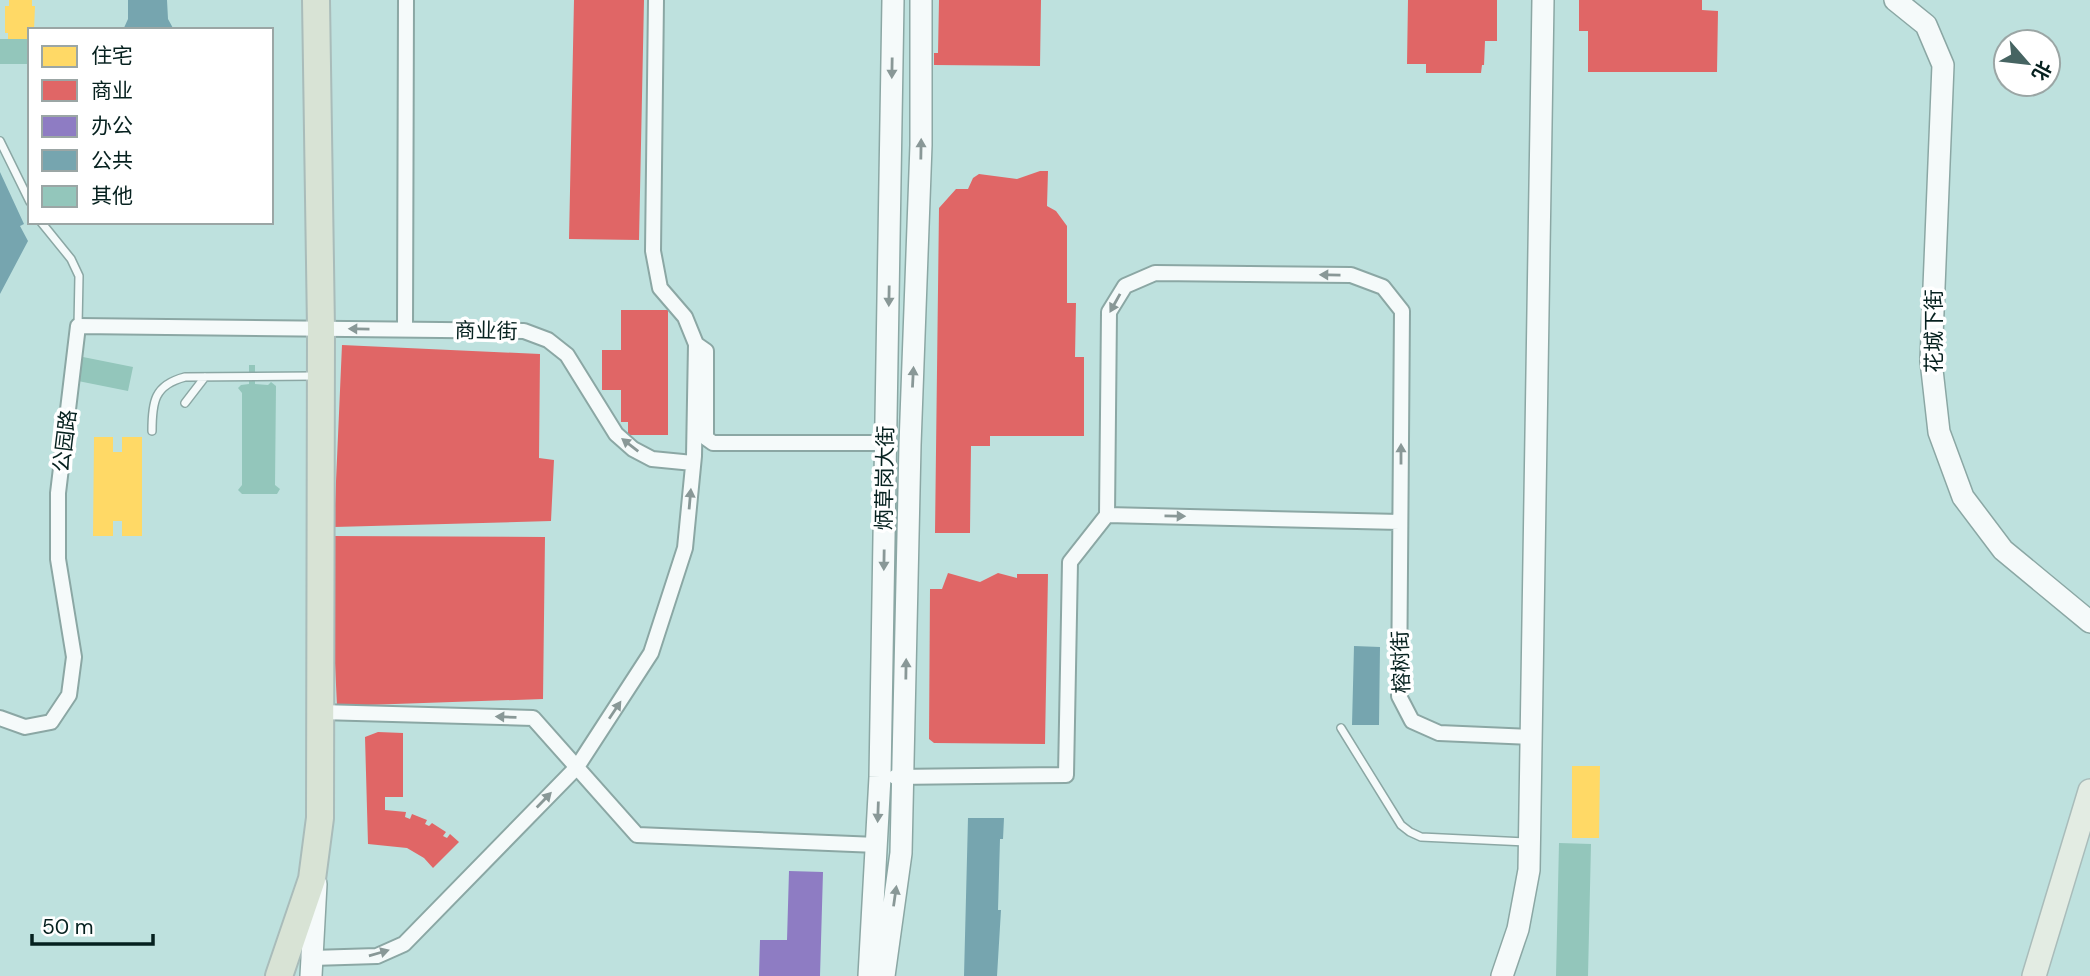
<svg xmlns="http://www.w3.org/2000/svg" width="2090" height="976" viewBox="0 0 2090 976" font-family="'DM Sans','Noto Sans SC',sans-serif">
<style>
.homes{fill:#ffd966}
.shops{fill:#e06666}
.offices{fill:#8e7cc3}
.public{fill:#76a5af}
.building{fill:#93c6bb}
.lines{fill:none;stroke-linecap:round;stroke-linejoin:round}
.lane-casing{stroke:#8ba7a4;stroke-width:10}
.street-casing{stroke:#8ba7a4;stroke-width:18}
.secondary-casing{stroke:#8ba7a4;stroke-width:24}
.primary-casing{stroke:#a9bcba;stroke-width:26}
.highway-casing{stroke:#a9bcba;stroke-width:30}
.lane{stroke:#f5fafa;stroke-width:7}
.street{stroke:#f5fafa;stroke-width:14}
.secondary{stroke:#f5fafa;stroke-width:21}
.primary{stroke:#e3ece3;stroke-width:23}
.highway{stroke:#d8e3d5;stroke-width:26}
.oneway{fill:#899897}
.labels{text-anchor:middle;stroke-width:7;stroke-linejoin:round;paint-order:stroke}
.street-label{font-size:21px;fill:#06211f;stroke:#fff}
</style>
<rect width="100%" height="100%" fill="#bee1de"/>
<path class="homes" d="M9,0H32V6H35L34,30H30V39H8V33H5V6H9Z
M94,437H113V452H122V437H142V536H122V521H113V536H93Z
M1572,766H1600L1599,838H1572Z"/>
<path class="shops" d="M574,0H644L639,240L569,239Z
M939,0H1041L1040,66L934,65V53H938Z
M1408,0H1497V41H1485L1484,65H1482L1481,73H1426V64H1407Z
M1579,0H1702V10L1718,11L1717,72H1588V31H1579Z
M1040,171H1048L1047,206L1056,211L1067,226V303H1076L1075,357H1084V436H990V446H971L970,533H935L939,208L956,189H968L973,178L979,174L1017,179Z
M621,310H668V435H628V422H621V390H602V350H621Z
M342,345L540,354L539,458L554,460L551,521L334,527Z
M329,536L545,537L543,699L337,706Z
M948,573L980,582L998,573L1017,578V574H1048L1045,744L934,743L929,739L930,589H942Z
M378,732L403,733V797H385V810L406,812L405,817L410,819L412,814L427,820L425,824L429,826L432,823L446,832L443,836L447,838L450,834L459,842L433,868L424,858L407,848L368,844L365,737Z"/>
<path class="offices" d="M789,871L823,872L820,976H759L760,940H787Z"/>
<path class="public" d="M128,0H167L168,19L174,30H123L128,19Z
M0,172L24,224L20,226L28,241L0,294Z
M1354,646L1380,647L1379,725H1352Z
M968,818H1004L1003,839H1000L998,910H1001L997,976H964Z"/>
<path class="building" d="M0,39H30V64H0Z
M83,357L133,367L128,391L78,381Z
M249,365H255V384L268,385L271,382L276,386L275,485L280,489L277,494H242L238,490L242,485V393L238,388L241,385L249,384Z
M1559,843L1591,844L1588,976H1556Z"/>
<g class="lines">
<g class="lane-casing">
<path id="lane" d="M0,141L30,202
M41,222L71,259L79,276L78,326
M185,403L205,377
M152,431C152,402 154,385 185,377L315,376
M1341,728L1401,825L1410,832L1421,837L1528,842"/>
</g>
<g class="street-casing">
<path id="street" d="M405,329L406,0
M696,344L706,351V438L713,443H886
M1107,515L1400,522
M320,712L533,718L637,835L877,845
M0,718L25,727L51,722L69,695L74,657L58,559V493L78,326L524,331L548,340L567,355L616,434L633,449L652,459L693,463
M895,777L1066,775L1070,562L1107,515L1109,312L1125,286L1155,273L1351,275L1383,287L1402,311L1399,696L1412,721L1439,733L1531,737
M312,958L377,956L404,944L577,767L651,653L685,548L694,456L696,344L685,317L660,288L653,251L656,0"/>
</g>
<g class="secondary-casing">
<path id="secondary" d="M1895,0L1926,25L1943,65L1931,361L1939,432L1963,497L2003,550L2090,622
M311,976L316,884
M869,976L880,777L893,0
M884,976L901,853L910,445L921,145V0
M1502,976L1518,929L1529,870L1543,0"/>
</g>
<g class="primary-casing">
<path id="primary" d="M2034,976L2090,791"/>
</g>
<g class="highway-casing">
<path id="highway" d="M279,976L312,879L320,818L321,329L316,0"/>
</g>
<use href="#lane" class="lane"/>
<use href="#street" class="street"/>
<use href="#secondary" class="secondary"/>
<use href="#primary" class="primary"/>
<use href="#highway" class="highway"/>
</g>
<defs><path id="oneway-solid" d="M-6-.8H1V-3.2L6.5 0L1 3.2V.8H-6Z" transform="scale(1.75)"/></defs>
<g class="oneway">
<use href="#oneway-solid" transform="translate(892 68) rotate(91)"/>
<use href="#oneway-solid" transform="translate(921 149) rotate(-89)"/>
<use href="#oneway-solid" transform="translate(1330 275) rotate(-179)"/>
<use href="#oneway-solid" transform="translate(889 296) rotate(91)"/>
<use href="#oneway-solid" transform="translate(1115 303) rotate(119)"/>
<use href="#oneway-solid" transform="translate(359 329) rotate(-179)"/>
<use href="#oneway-solid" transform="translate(913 377) rotate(-87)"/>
<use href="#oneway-solid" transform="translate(630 445) rotate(-142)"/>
<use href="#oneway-solid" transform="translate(1401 454) rotate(-90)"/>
<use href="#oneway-solid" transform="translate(690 499) rotate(-85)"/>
<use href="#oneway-solid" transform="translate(1175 516) rotate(1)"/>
<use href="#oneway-solid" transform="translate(884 560) rotate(91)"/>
<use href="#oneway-solid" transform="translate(906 669) rotate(-89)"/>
<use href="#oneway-solid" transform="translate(615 710) rotate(-56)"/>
<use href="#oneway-solid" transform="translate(506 717) rotate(-178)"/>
<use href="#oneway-solid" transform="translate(544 800) rotate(-46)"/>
<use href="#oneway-solid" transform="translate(878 812) rotate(92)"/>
<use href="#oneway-solid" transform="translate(895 896) rotate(-82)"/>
<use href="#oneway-solid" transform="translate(379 953) rotate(-16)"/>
</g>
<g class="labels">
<g class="street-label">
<text transform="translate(486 331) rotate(1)" y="7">商业街</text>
<text transform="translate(1934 331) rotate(-90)" y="7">花城下街</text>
<text transform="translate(65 441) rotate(-83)" y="7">公园路</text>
<text transform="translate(885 478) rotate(-89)" y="7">炳草岗大街</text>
<text transform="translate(1401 662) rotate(-92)" y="7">榕树街</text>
</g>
</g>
<rect x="28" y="28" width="245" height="196" fill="#ffffff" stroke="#9ba6a5" stroke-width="2"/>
<rect x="42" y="46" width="35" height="21" fill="#ffd966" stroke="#9ba6a5" stroke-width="2"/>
<text x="91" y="63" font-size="21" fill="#06211f">住宅</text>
<rect x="42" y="80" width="35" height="21" fill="#e06666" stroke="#9ba6a5" stroke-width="2"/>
<text x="91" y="98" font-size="21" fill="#06211f">商业</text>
<rect x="42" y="116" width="35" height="21" fill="#8e7cc3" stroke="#9ba6a5" stroke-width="2"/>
<text x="91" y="133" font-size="21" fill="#06211f">办公</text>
<rect x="42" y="150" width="35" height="21" fill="#76a5af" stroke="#9ba6a5" stroke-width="2"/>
<text x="91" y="168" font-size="21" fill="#06211f">公共</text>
<rect x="42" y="186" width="35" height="21" fill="#93c6bb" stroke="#9ba6a5" stroke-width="2"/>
<text x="91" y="203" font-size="21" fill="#06211f">其他</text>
<g transform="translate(2027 63) rotate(118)"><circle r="33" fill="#ffffff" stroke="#9ba6a5" stroke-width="2"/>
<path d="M0-5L12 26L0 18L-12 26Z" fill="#466462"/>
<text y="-10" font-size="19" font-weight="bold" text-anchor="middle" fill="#06211f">北</text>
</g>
<path d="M32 934v10h121v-10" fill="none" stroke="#06211f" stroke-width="3.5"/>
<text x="42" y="934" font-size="21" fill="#06211f" stroke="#ffffff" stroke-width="5" paint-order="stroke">50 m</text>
</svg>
